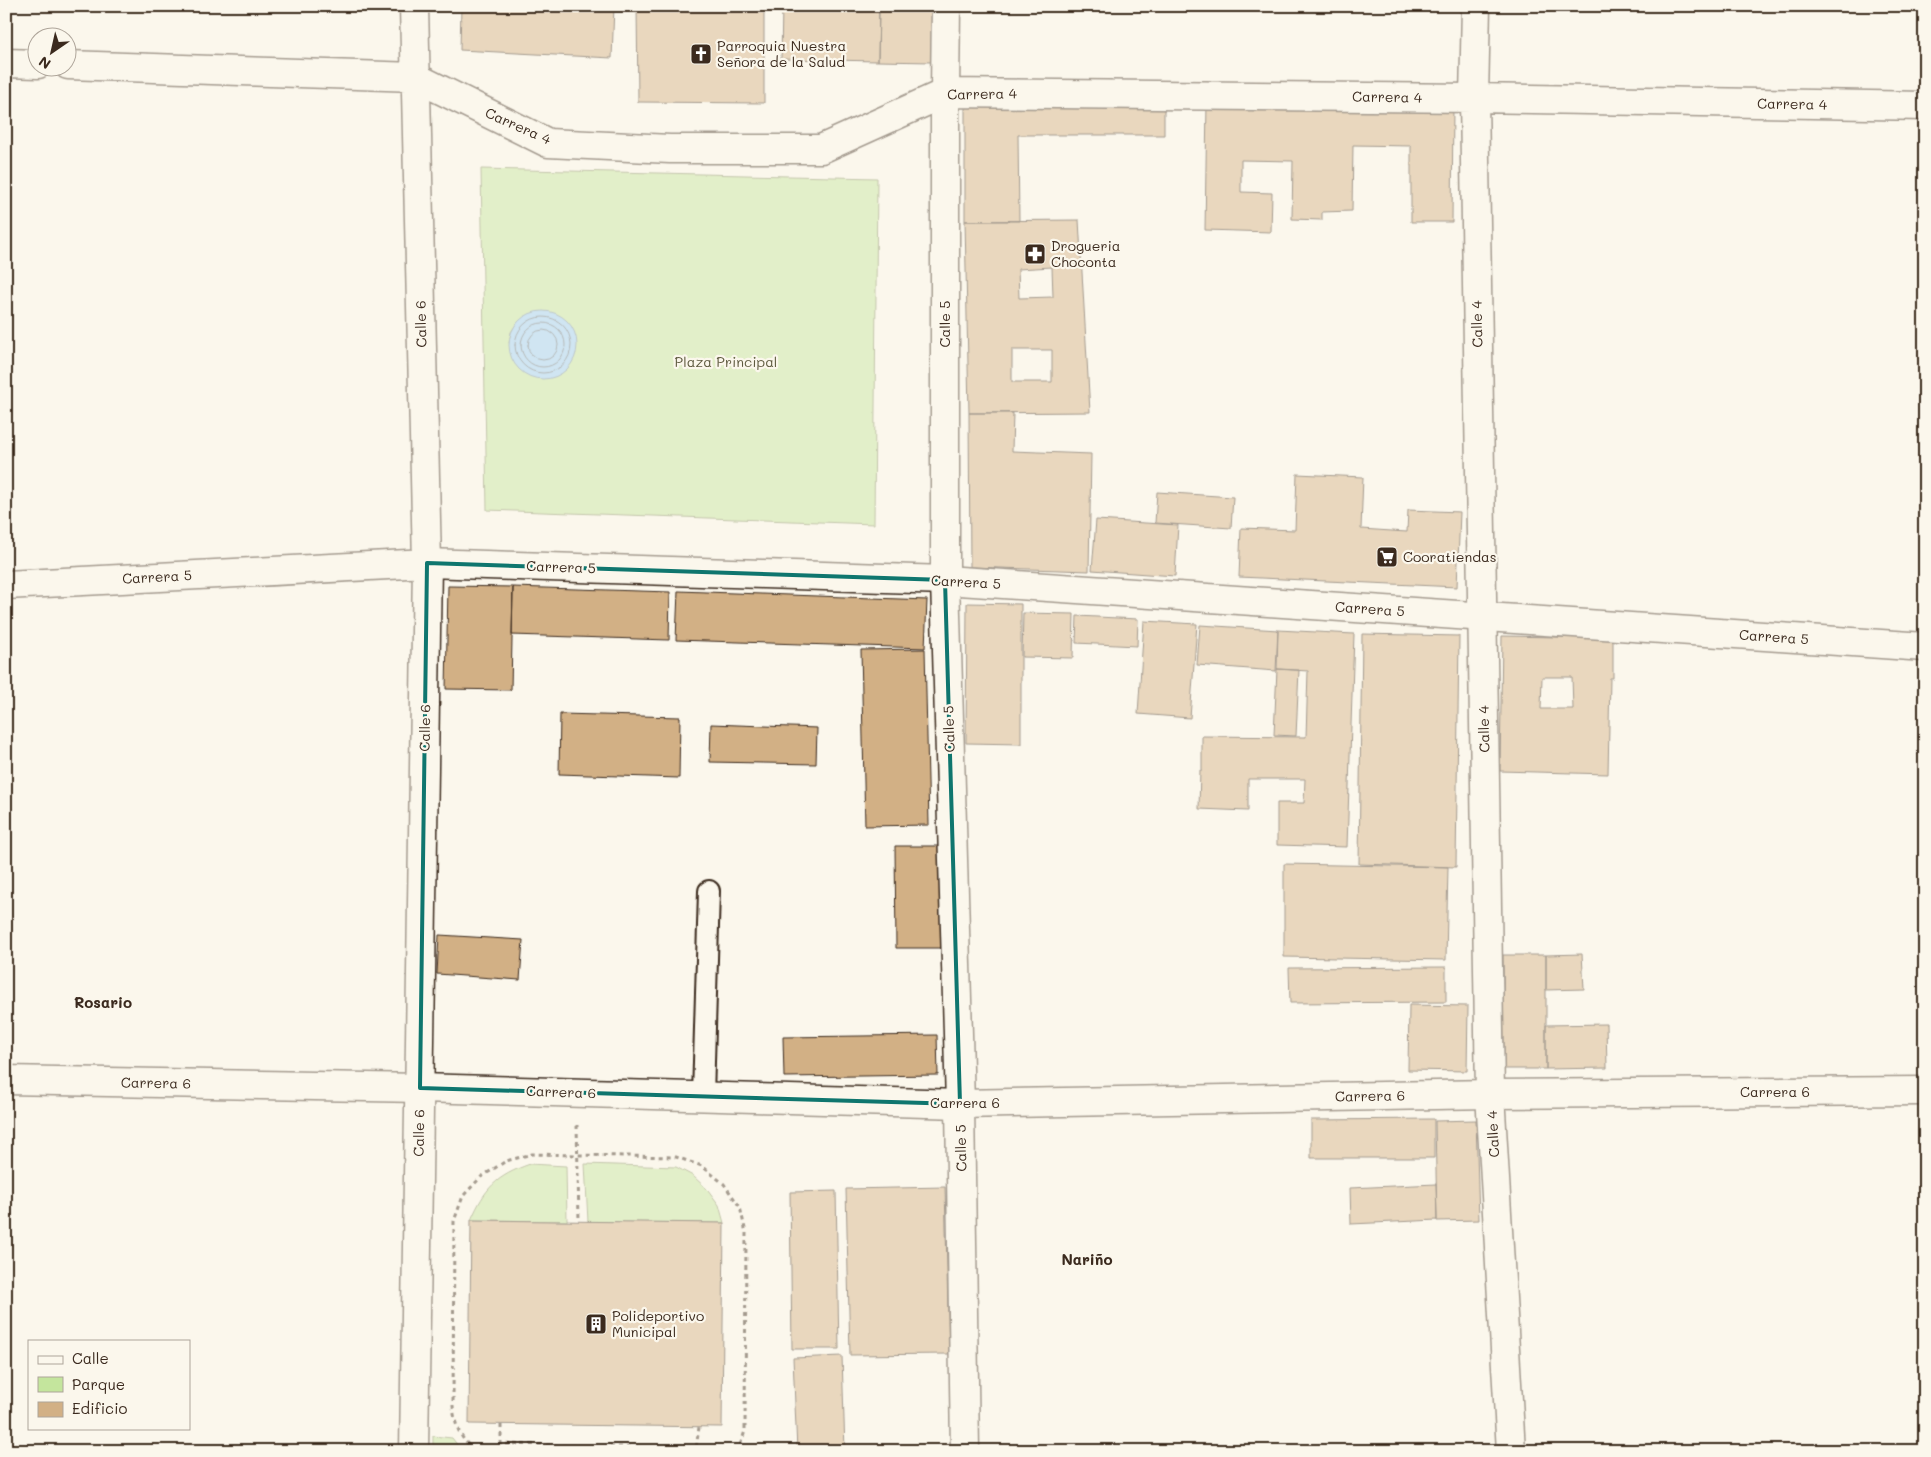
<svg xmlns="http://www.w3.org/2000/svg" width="1931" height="1457" viewBox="0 0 1931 1457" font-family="Mali,sans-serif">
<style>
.green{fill:#c4e59d;stroke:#80885e;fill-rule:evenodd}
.water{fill:#9bcff9;stroke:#758da1}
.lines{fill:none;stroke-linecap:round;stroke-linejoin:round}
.shore{stroke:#616c76;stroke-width:1}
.building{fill:#d2b085;stroke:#3b2a1e;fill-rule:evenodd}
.lane-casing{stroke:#3b2a1e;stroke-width:24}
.street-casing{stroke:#3b2a1e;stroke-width:31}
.secondary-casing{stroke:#3b2a1e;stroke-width:31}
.path{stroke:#3b2a1e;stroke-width:3;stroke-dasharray:4 4;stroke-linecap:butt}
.lane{stroke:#fbf7ec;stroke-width:20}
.street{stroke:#fbf7ec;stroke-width:28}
.secondary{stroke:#fbf7ec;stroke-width:28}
.marked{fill:none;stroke:#0f766e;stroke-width:4;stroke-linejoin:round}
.labels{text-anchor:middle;stroke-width:4.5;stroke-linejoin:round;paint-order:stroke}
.poi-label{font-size:14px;fill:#3b2a1e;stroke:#fbf7ec;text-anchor:start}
.street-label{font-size:14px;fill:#3b2a1e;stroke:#fbf7ec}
.park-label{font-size:14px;fill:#5d593e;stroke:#fbf7ec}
.neighbourhood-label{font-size:15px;font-weight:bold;fill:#3b2a1e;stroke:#fbf7ec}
</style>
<rect width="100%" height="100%" fill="#fbf7ec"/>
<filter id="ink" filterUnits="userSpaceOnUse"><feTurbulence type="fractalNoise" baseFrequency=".02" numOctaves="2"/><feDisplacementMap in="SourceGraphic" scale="10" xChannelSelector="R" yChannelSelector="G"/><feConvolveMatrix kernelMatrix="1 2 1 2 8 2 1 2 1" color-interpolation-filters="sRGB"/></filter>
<g filter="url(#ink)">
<path class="green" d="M481,169L877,178L874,524L487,510ZM517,323L576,353C568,373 553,381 533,376L509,343L511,332Z
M530,1164L566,1166L567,1221L471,1220C485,1188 496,1176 530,1164Z
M585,1164L676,1167L693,1176L708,1190L719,1205L724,1223L588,1222Z
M433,1436L452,1438L462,1451H433Z"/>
<path class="water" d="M509 345a34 34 0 1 1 68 0a34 34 0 1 1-68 0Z"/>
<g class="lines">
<path class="shore" d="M515 345a28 28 0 1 1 56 0a28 28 0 1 1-56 0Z
M521 345a22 22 0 1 1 44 0a22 22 0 1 1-44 0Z
M528 345a15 15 0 1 1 30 0a15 15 0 1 1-30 0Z"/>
</g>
<path class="building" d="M461,6H614L612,58L460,50Z
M637,6H764V103L638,102Z
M782,6H879L878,61L781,59Z
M879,6H932L931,62L878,61Z
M965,101L1164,102V135H1018L1019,221H965Z
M1207,102L1453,106L1452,222H1411V146L1353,145L1352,211L1322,212V220L1292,219L1293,161L1241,160V192L1272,193L1271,232L1205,230Z
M1079,220L1090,412L969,413L965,221ZM1052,267L1053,297L1019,298L1018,269ZM1012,350H1052V382H1012Z
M969,413H1013L1012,451L1091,454L1089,571L970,567Z
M1297,474L1363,477L1361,529L1407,532L1408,510L1460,512L1457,587L1239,577L1241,528L1295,530Z
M1157,492L1233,497L1231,528L1155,523Z
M1096,520L1178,525L1175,576L1092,570Z
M448,586L513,587L511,690L446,689Z
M513,587L670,592L669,640L512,635Z
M678,591L927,600L925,648L676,640Z
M967,603L1021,604V744L966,743Z
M1023,613L1074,614L1073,658L1022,657Z
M1077,616L1138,619L1137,646L1076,643Z
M1144,621L1197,624L1190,718L1138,714Z
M1200,625L1278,630L1276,671L1197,665Z
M1278,630L1354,634L1347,847L1277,845V803H1304L1305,779H1248V811L1199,809L1200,770H1202V736L1306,737L1308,671L1277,669Z
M1362,634L1459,636L1456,867L1359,864Z
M1502,636L1613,638V678H1610L1608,774L1500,771ZM1542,677H1572L1573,709H1541Z
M925,649L929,825L865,826L861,650Z
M1277,669L1299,670L1296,736L1274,735Z
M560,714L680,717L679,778L559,774Z
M711,724L817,728L816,764L710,762Z
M895,846H940L941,948H896Z
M1284,864L1448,867L1446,960L1284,957Z
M439,935L523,940L520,980L437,974Z
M1582,954L1584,989L1546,990V955Z
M1503,955H1546V1069H1504Z
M1446,967V1002L1290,1003L1289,968Z
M1409,1005L1468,1006L1467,1071L1408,1070Z
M1606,1024L1607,1068L1546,1069V1025Z
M937,1035L938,1075L784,1077L783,1037Z
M1434,1119V1158H1311V1120Z
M1476,1120L1479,1220L1437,1221L1435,1121Z
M1436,1184L1437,1220L1351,1224L1350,1188Z
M945,1187L949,1354L850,1355L846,1189Z
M836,1191L839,1349H792L790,1192Z
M471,1220L724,1223L722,1427L469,1424Z
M842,1356L845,1451H797L793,1358Z"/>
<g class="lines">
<g class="lane-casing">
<path id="lane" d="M703,1096L709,891"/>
</g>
<g class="street-casing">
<path id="street" d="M946,6L945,93V580L960,1104L965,1451
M1476,6L1474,98L1490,1094L1511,1451
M6,63L38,64
M68,65L415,77L548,143L670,149H821L945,93L1474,98L1925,106
M414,1451L427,563L414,6"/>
</g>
<g class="secondary-casing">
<path id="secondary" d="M6,585L427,563L945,580L1925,647
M6,1080L420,1088L960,1104L1490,1094L1925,1091"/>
</g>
<path class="path" d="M577,1125L579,1221
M501,1425V1444L696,1449L699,1427
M474,1451C459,1436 455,1426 453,1406L454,1221L463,1196L481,1177L506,1161L532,1154L676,1157L702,1166L724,1184L740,1207L746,1233L745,1431L738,1451"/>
<use href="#lane" class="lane"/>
<use href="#street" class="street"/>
<use href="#secondary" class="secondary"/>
</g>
</g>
<path d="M0 0H1931V1457H0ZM427,563L945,580L960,1104L420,1088Z" fill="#fbf7ec" fill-opacity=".55" fill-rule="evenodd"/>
<path class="marked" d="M427,563L945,580L960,1104L420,1088Z"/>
<defs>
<g id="church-square" transform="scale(1.125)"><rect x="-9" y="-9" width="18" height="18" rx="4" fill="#3b2a1e" stroke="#fbf7ec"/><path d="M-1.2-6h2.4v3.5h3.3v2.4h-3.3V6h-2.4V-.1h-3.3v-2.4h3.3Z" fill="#fff"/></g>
<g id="pharmacy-square" transform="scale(1.125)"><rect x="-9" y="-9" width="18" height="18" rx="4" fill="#3b2a1e" stroke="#fbf7ec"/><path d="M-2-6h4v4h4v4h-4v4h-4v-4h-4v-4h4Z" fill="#fff"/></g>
<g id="supermarket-square" transform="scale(1.125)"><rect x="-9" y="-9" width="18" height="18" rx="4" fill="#3b2a1e" stroke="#fbf7ec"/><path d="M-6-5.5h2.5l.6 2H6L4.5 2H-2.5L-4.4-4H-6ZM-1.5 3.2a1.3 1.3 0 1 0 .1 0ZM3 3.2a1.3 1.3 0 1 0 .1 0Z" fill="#fff"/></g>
<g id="building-square" transform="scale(1.125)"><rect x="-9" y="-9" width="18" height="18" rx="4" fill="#3b2a1e" stroke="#fbf7ec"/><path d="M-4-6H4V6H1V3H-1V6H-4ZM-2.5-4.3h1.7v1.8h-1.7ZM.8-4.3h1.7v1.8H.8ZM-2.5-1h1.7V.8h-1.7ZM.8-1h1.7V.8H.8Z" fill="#fff"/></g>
</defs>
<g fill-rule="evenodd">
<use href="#church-square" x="701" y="54"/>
<use href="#pharmacy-square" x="1035" y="254"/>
<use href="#supermarket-square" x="1387" y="557"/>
<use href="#building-square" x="596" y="1324"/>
</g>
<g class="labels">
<g class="poi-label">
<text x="717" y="51">Parroquia Nuestra<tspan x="717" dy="16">Señora de la Salud</tspan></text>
<text x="1051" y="251">Drogueria<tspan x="1051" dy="16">Choconta</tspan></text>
<text x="1403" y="562">Cooratiendas</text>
<text x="612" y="1321">Polideportivo<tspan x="612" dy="16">Municipal</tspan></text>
</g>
<g class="street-label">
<text transform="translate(982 94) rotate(-1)" y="5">Carrera 4</text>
<text transform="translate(1387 97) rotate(1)" y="5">Carrera 4</text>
<text transform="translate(1792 104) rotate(1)" y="5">Carrera 4</text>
<text transform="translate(518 126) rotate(24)" y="5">Carrera 4</text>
<text transform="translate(421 324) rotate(-91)" y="5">Calle 6</text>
<text transform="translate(945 324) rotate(-90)" y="5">Calle 5</text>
<text transform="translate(1477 324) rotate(-91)" y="5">Calle 4</text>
<text transform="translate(561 567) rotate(2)" y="5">Carrera 5</text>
<text transform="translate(157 577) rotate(-3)" y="5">Carrera 5</text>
<text transform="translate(966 582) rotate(3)" y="5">Carrera 5</text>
<text transform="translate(1370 609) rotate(4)" y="5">Carrera 5</text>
<text transform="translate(1774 637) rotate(4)" y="5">Carrera 5</text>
<text transform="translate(425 728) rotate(-89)" y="5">Calle 6</text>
<text transform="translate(949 729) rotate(-92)" y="5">Calle 5</text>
<text transform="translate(1484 729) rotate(-91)" y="5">Calle 4</text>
<text transform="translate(156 1083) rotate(1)" y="5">Carrera 6</text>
<text transform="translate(561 1092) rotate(2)" y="5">Carrera 6</text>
<text x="1775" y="1097">Carrera 6</text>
<text transform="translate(1370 1096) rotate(-1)" y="5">Carrera 6</text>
<text x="965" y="1108">Carrera 6</text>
<text transform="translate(419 1133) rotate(-89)" y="5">Calle 6</text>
<text transform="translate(1493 1134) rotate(-93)" y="5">Calle 4</text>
<text transform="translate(961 1148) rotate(-91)" y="5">Calle 5</text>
</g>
<g class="park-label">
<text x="726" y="367">Plaza Principal</text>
</g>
<g class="neighbourhood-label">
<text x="103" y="1008">Rosario</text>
<text x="1087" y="1265">Nariño</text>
</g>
</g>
<rect width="1931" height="1457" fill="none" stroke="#fbf7ec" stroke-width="25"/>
<rect x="12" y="12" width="1906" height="1432" fill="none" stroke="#3b2a1e" stroke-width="2" filter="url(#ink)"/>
<rect x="28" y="1340" width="162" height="90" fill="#fbf7ec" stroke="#aea59a"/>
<rect x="38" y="1356" width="25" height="8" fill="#fbf7ec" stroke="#aea59a"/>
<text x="72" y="1364" font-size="15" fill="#3b2a1e">Calle</text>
<rect x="38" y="1377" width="25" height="15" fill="#c4e59d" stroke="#aea59a"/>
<text x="72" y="1390" font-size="15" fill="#3b2a1e">Parque</text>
<rect x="38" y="1402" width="25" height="15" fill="#d2b085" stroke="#aea59a"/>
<text x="72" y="1414" font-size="15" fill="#3b2a1e">Edificio</text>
<g transform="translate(52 52) rotate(214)"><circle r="24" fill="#fbf7ec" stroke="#aea59a"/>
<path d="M0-4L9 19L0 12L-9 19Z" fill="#3b2a1e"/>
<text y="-8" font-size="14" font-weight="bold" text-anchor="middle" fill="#3b2a1e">N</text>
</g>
</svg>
